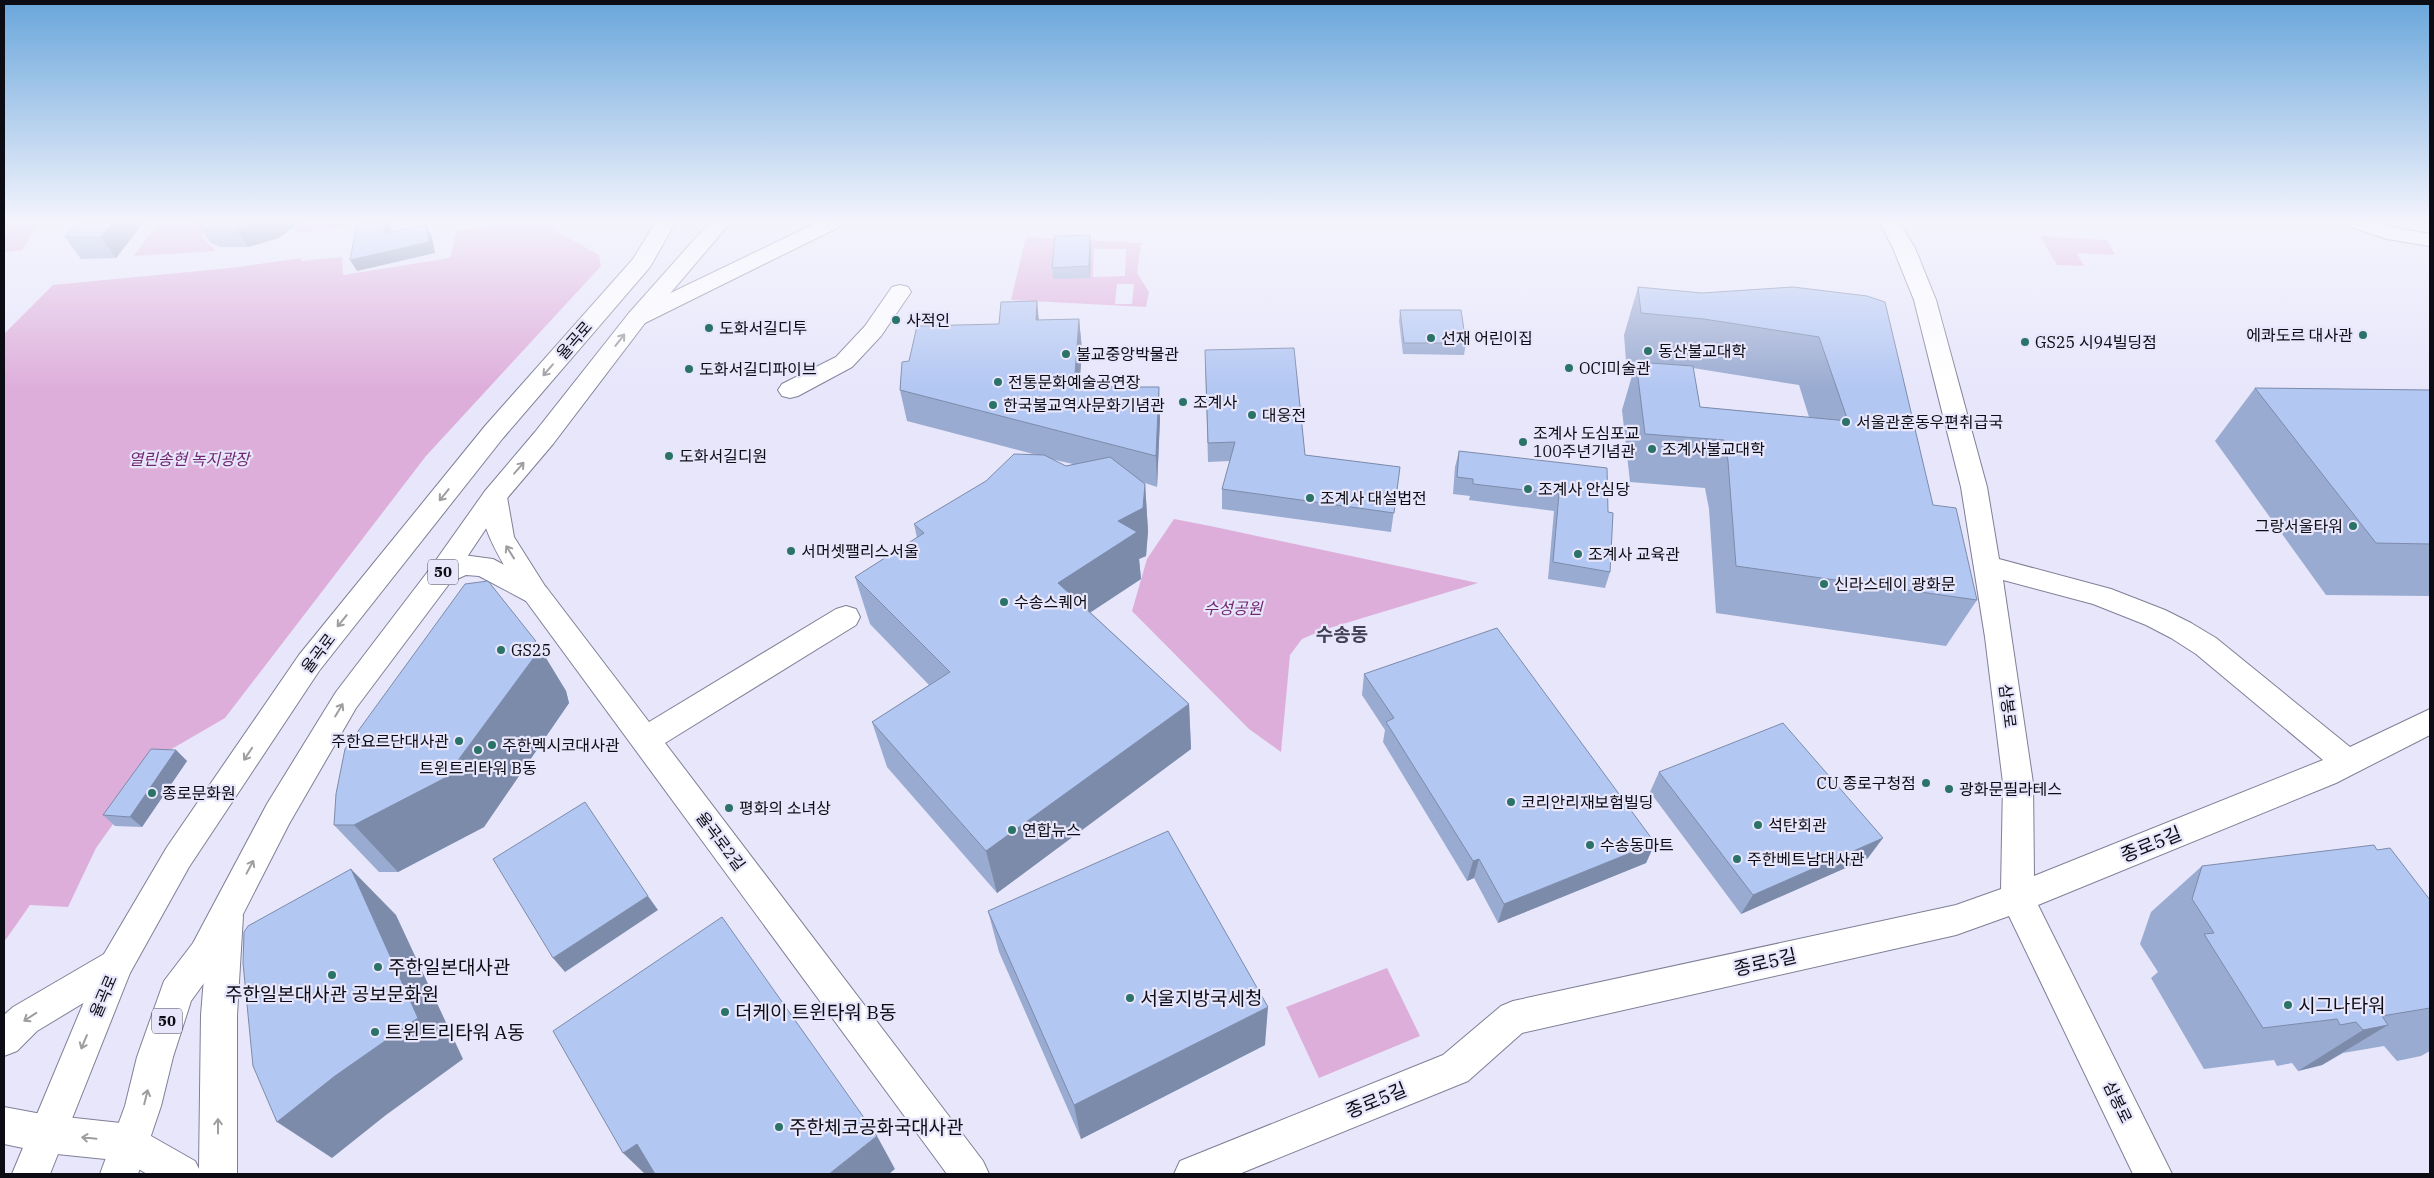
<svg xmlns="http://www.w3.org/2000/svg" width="2434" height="1178" viewBox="0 0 2434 1178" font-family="'IBM Plex Serif','Noto Sans KR',serif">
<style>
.green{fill:#deaedb;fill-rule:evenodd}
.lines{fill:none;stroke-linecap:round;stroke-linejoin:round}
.street-casing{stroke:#7f7f96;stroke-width:2}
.secondary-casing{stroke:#7f7f96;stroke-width:2}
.primary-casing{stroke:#7f7f96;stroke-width:2}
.street{fill:#fff;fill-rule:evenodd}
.secondary{fill:#fff;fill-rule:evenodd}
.primary{fill:#fff;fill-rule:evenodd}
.wall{fill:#9aabd1;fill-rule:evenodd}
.shaded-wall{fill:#7d8baa}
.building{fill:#b3c7f3;stroke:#7d8baa}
.oneway{stroke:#9e9ea1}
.poi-dot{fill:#2b7268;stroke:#e7e6fb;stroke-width:2}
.labels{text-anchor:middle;stroke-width:4.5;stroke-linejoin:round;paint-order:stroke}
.shield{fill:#e7e6fb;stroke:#4e4d59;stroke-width:1}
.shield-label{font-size:15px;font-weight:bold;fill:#0c0c14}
.poi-label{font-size:16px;fill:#0c0c14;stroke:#e7e6fb;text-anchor:start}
.street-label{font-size:16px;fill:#0c0c14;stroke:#e7e6fb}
.park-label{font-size:16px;font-style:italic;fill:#712770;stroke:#e7e6fb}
.quarter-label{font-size:19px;font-weight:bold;fill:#414054;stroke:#e7e6fb}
.near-street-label{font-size:19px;fill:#0c0c14;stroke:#e7e6fb}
.near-poi-label{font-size:19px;fill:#0c0c14;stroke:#e7e6fb;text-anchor:start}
</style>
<rect width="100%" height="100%" fill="#e7e6fb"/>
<path class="green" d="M4,223H39L22,250L4,252Z
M158,223H206L202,237L216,251L134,256Z
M301,223H350L344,226L301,233L293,230Z
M508,223H553L554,230L599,255L601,266L426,456L225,718L163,754L96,848L68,907L30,905L4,942V334L53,285L231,268L301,258V261L342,257L343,275L450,258L457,231Z
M2040,236L2107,240L2115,255L2077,253L2084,266L2057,265Z
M1026,237L1141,243L1137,273L1149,292L1146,307L1011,300ZM1094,249H1126L1125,276L1093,277ZM1117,284H1134L1132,304H1115Z
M1174,519L1215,527L1478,583L1323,630L1302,639L1290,655L1281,752L1249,729L1132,611L1147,559Z
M1387,968L1420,1036L1319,1078L1286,1007Z"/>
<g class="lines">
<g class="street-casing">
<path id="street" d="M1880,223H1900L1915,248L1936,300L1987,487L1999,559L2111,589L2165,610L2191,623L2216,638L2350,747L2430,709V735L2336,783L2038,905L2172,1174H2133L2009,916L1956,935L1522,1033L1468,1081L1239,1174H1174L1180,1161L1443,1055L1501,1006L1513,1001L1956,905L2001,889L2003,783L1985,637L1961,487L1914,300L1893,248ZM2003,580L2093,604L2146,625L2171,638L2196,654L2323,760L2034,876L2033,783Z
M900,285L908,287L911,292L881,336L852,367L798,396L790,398L782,396L778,390L782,384L836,357L865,326L892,287Z
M463,555L493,559L546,587L649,722L836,609L846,606L856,609L860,617L856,625L665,743L983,1161L989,1174H947L526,601L479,576L466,575L439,587L429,584L425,577L429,570Z"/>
</g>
<g class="secondary-casing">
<path id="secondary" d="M816,223H842L839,227L645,323L637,325L629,323L626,318L629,313Z
M494,488L503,491L507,497L514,537L550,594L546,601L536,604L526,601C512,577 469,518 485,491Z
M226,901L238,905L243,916L237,1015V1174H147L125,1161L47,1153L4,1144V1107L47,1115L130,1124L195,1161L199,1169L201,1015L209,916L214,905Z
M116,949L128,954L133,965L128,976L37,1031L17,1051L4,1056V1015L13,1007L104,954Z"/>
</g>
<g class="primary-casing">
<path id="primary" d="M655,223H675L650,267L503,438L319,671L189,867L130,973L50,1174H12L104,954L167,847L299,655L485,426L633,259Z
M709,223H730L645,323L553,444L503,503L449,584L356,708L289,824L217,965L191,1001L173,1057L161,1106L138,1174H100L125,1106L137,1057L164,981L193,943L267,804L336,692L429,570L485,491L535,432L629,313Z
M2348,223H2377L2391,227L2430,234V246L2387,239L2351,227Z"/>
</g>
<use href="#street" class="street"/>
<use href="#secondary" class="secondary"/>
<use href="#primary" class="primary"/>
</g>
<path class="wall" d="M143,223L116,258L81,259L65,237Z
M197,223H300L279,238L248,247H220L211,243Z
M1090,235L1091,246L1090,278L1053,279L1052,268Z
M1638,287L1702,293L1793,287L1933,505L1977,600L1946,646L1716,613L1709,509L1705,488L1630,482L1622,410L1636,362L1626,361L1624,335ZM1693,368L1799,385L1809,417L1700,407Z
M1400,310L1466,343L1464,355L1403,354L1399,321Z
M1079,319L1082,350L1079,387L1160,418L1157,487L1145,483L1148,531L1146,556L1139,559L1141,579L1090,612L1189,704L1191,749L997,893L887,767L872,722L929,685L870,624L855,577L917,538L914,524L1037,455L907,421L900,390L909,361L999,324L1039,320ZM1051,459L1073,464L1066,466Z
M1205,350L1305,455L1400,467L1391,532L1222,509V489L1230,461L1208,462Z
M2255,388L2430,390V596L2326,595L2215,441Z
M1459,451L1608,512L1610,572L1605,588L1548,579L1554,511L1469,500L1470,496L1453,494L1455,467Z
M535,640L566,691L569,703L484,827L398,872H379L334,825Z
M1364,674L1655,843L1646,863L1498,923L1474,878L1467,881L1383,742L1385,730L1362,695Z
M176,750L187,761L142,827L115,826L103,815Z
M1659,772L1868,858L1741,914L1650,792Z
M2377,850L2430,900V1051L2421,1056L2397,1061L2384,1046L2343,1053L2322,1065L2298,1071L2292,1063L2277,1066L2274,1060L2204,1069L2151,978L2158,972L2140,944L2151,912L2202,866Z
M988,911L1265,1045L1081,1139L999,952Z"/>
<path class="shaded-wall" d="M112,223H143L116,258L101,237Z
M255,223H300L279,238L248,247L236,228Z
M385,223H392L389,244L383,233Z
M426,226L432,237L435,253L357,271L350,260Z
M1090,235L1091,246L1090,278L1089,266Z
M1037,301L1040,332L1036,320Z
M1079,319L1082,350L1077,418L1074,387Z
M1159,387L1160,418L1157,487L1156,456Z
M1145,484L1148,531L1146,556L1139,559L1141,579L1064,630L1058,583Z
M535,640L566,691L569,703L484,827L398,872L354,825Z
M1189,704L1191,749L997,893L986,851Z
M176,750L187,761L142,827L130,817Z
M1883,838L1868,858L1741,914L1753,895Z
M1655,843L1646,863L1498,923L1504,904Z
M1479,859L1474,878L1467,881L1473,861Z
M351,869L396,915L463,1059L386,1115L332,1158L277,1122Z
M648,896L658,910L565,972L553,958Z
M1268,1007L1265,1045L1081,1139L1074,1105Z
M2388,1025L2322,1065L2298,1071L2363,1030Z
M877,1136L895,1169L889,1174H829Z
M637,1144L666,1174H645L623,1153Z"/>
<path class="building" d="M77,223H112L101,237H65Z
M197,223H255L236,228H208L198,224Z
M357,223H385L383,233L426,226L429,242L350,260Z
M1090,235L1089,266L1052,268L1055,236Z
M1638,287L1702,293L1793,287L1867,296L1885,302L1933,505L1956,508L1977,600L1736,566L1728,461L1724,440L1645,434L1636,362L1693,366L1700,407L1848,421L1819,337L1704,319L1641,313Z
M1037,301L1036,320L1079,319L1074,387H1159L1156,456L900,390L902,362L909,361L917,326L999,324L1001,302Z
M1400,310H1461L1466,343H1404Z
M1294,348L1305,455L1400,467L1394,513L1222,489L1235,442L1208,443L1205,350Z
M2255,388L2430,390V544L2376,543Z
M1459,451L1607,468L1608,512L1613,513L1610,572L1553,562L1559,494L1473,484V479L1457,477Z
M1014,454L1044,455L1066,466L1110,457L1145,484L1143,508L1118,521L1137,532L1058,583L1189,704L986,851L872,722L950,672L855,577L924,533L914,524L986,481Z
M488,581L535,640L538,652L445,778L354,825H334L336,794L345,749L465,584Z
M1497,628L1655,843L1504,904L1479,859L1473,861L1386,722L1394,718L1364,674Z
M1783,723L1883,838L1753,895L1659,772Z
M151,749L176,750L130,817L103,815Z
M585,802L648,896L553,958L493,859Z
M1168,831L1268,1007L1074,1105L988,911Z
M2374,845L2377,850L2390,848L2430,900V1008L2382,1016L2388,1025L2363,1030L2356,1022L2340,1025L2337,1019L2263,1028L2204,934L2214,933L2192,899L2202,866Z
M351,869L418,1018L335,1076L277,1122L253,1066L243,963L244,932L248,926Z
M722,917L877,1136L829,1174H655L637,1144L623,1153L553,1031Z"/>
<defs><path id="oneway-shaft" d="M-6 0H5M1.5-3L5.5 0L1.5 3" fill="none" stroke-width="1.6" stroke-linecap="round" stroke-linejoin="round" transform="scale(1.25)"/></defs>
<g class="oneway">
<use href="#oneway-shaft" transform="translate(620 340) rotate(-52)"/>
<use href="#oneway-shaft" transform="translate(548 370) rotate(131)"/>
<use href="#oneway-shaft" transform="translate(519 468) rotate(-49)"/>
<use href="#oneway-shaft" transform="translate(444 495) rotate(129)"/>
<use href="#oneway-shaft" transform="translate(510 552) rotate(-122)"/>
<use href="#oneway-shaft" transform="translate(342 621) rotate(129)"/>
<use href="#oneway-shaft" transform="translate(339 710) rotate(-59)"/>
<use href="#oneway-shaft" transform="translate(248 754) rotate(124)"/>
<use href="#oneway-shaft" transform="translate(250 867) rotate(-62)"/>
<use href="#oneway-shaft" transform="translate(30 1017) rotate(147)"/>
<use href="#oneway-shaft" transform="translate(84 1042) rotate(113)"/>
<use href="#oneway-shaft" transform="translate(146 1097) rotate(-76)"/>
<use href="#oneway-shaft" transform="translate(218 1126) rotate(-90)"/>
<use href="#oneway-shaft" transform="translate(89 1138) rotate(-174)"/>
</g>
<linearGradient id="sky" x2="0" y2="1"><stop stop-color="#69a6db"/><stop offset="0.57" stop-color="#f4f4fd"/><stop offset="1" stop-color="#f4f4fd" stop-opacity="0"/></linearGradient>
<rect width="2434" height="388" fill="url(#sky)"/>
<g class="poi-dot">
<circle cx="896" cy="320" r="5"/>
<circle cx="709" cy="328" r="5"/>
<circle cx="2363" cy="335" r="5"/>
<circle cx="1431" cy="338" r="5"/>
<circle cx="2025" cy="342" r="5"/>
<circle cx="1648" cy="351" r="5"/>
<circle cx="1066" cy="354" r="5"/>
<circle cx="1569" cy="368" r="5"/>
<circle cx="689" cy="369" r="5"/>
<circle cx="998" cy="382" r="5"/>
<circle cx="1183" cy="402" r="5"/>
<circle cx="993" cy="405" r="5"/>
<circle cx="1252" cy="415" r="5"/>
<circle cx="1846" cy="422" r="5"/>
<circle cx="1523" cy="442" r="5"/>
<circle cx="1652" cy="449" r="5"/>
<circle cx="669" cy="456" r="5"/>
<circle cx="1528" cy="489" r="5"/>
<circle cx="1310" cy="498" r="5"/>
<circle cx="2353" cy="526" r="5"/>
<circle cx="791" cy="551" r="5"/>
<circle cx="1578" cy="554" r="5"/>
<circle cx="1824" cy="584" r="5"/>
<circle cx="1004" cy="602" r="5"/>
<circle cx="501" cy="650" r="5"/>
<circle cx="459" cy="741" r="5"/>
<circle cx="492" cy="745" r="5"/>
<circle cx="478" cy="750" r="5"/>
<circle cx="1926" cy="783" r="5"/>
<circle cx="1949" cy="789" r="5"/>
<circle cx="152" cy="793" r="5"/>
<circle cx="1511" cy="802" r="5"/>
<circle cx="729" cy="808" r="5"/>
<circle cx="1758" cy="825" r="5"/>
<circle cx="1012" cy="830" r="5"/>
<circle cx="1590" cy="845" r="5"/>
<circle cx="1737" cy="859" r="5"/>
<circle cx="378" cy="967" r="5"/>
<circle cx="332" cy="975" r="5"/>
<circle cx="1130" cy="998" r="5"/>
<circle cx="2288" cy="1005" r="5"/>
<circle cx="725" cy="1012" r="5"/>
<circle cx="375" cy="1032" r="5"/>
<circle cx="779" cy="1127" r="5"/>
</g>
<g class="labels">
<g class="shield">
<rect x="428" y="559.5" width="30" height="25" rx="4"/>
<rect x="152" y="1008.5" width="30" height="25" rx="4"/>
</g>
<g class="shield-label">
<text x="443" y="577">50</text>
<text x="167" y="1026">50</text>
</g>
<g class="poi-label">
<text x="906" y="326">사적인</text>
<text x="719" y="334">도화서길디투</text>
<text x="2353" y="341" text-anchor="end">에콰도르 대사관</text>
<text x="1441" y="344">선재 어린이집</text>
<text x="2035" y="348">GS25 시94빌딩점</text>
<text x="1658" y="357">동산불교대학</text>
<text x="1076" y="360">불교중앙박물관</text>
<text x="1579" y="374">OCI미술관</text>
<text x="699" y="375">도화서길디파이브</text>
<text x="1008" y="388">전통문화예술공연장</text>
<text x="1193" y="408">조계사</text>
<text x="1003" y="411">한국불교역사문화기념관</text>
<text x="1262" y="421">대웅전</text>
<text x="1856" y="428">서울관훈동우편취급국</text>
<text x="1533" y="439">조계사 도심포교<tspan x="1533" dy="18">100주년기념관</tspan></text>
<text x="1662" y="455">조계사불교대학</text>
<text x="679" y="462">도화서길디원</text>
<text x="1538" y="495">조계사 안심당</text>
<text x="1320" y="504">조계사 대설법전</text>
<text x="2343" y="532" text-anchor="end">그랑서울타워</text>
<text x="801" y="557">서머셋팰리스서울</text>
<text x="1588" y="560">조계사 교육관</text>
<text x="1834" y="590">신라스테이 광화문</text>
<text x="1014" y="608">수송스퀘어</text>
<text x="511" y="656">GS25</text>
<text x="449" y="747" text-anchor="end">주한요르단대사관</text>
<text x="502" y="751">주한멕시코대사관</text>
<text x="478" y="774" text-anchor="middle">트윈트리타워 B동</text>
<text x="1916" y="789" text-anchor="end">CU 종로구청점</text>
<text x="1959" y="795">광화문필라테스</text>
<text x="162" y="799">종로문화원</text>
<text x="1521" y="808">코리안리재보험빌딩</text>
<text x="739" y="814">평화의 소녀상</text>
<text x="1768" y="831">석탄회관</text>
<text x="1022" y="836">연합뉴스</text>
<text x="1600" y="851">수송동마트</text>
<text x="1747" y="865">주한베트남대사관</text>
</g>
<g class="street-label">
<text transform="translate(574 340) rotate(-49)" y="6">율곡로</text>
<text transform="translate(318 653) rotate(-53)" y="6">율곡로</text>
<text transform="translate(2008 706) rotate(83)" y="6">삼봉로</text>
<text transform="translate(721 841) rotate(53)" y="6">율곡로2길</text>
<text transform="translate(103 996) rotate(-67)" y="6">율곡로</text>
<text transform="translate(2118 1102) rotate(64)" y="6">삼봉로</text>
</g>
<g class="park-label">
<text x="189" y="465">열린송현 녹지광장</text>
<text x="1233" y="614">수성공원</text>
</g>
<g class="quarter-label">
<text x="1342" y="641">수송동</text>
</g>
<g class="near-street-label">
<text transform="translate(2151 844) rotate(-22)" y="7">종로5길</text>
<text transform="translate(1765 962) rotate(-13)" y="7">종로5길</text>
<text transform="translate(1376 1100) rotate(-22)" y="7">종로5길</text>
</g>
<g class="near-poi-label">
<text x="388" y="974">주한일본대사관</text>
<text x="332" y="1001" text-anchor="middle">주한일본대사관 공보문화원</text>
<text x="1140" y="1005">서울지방국세청</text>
<text x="2298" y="1012">시그나타워</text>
<text x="735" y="1019">더케이 트윈타워 B동</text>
<text x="385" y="1039">트윈트리타워 A동</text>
<text x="789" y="1134">주한체코공화국대사관</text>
</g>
</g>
<rect width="2434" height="1178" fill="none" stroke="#0c0c14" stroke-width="10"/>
</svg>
